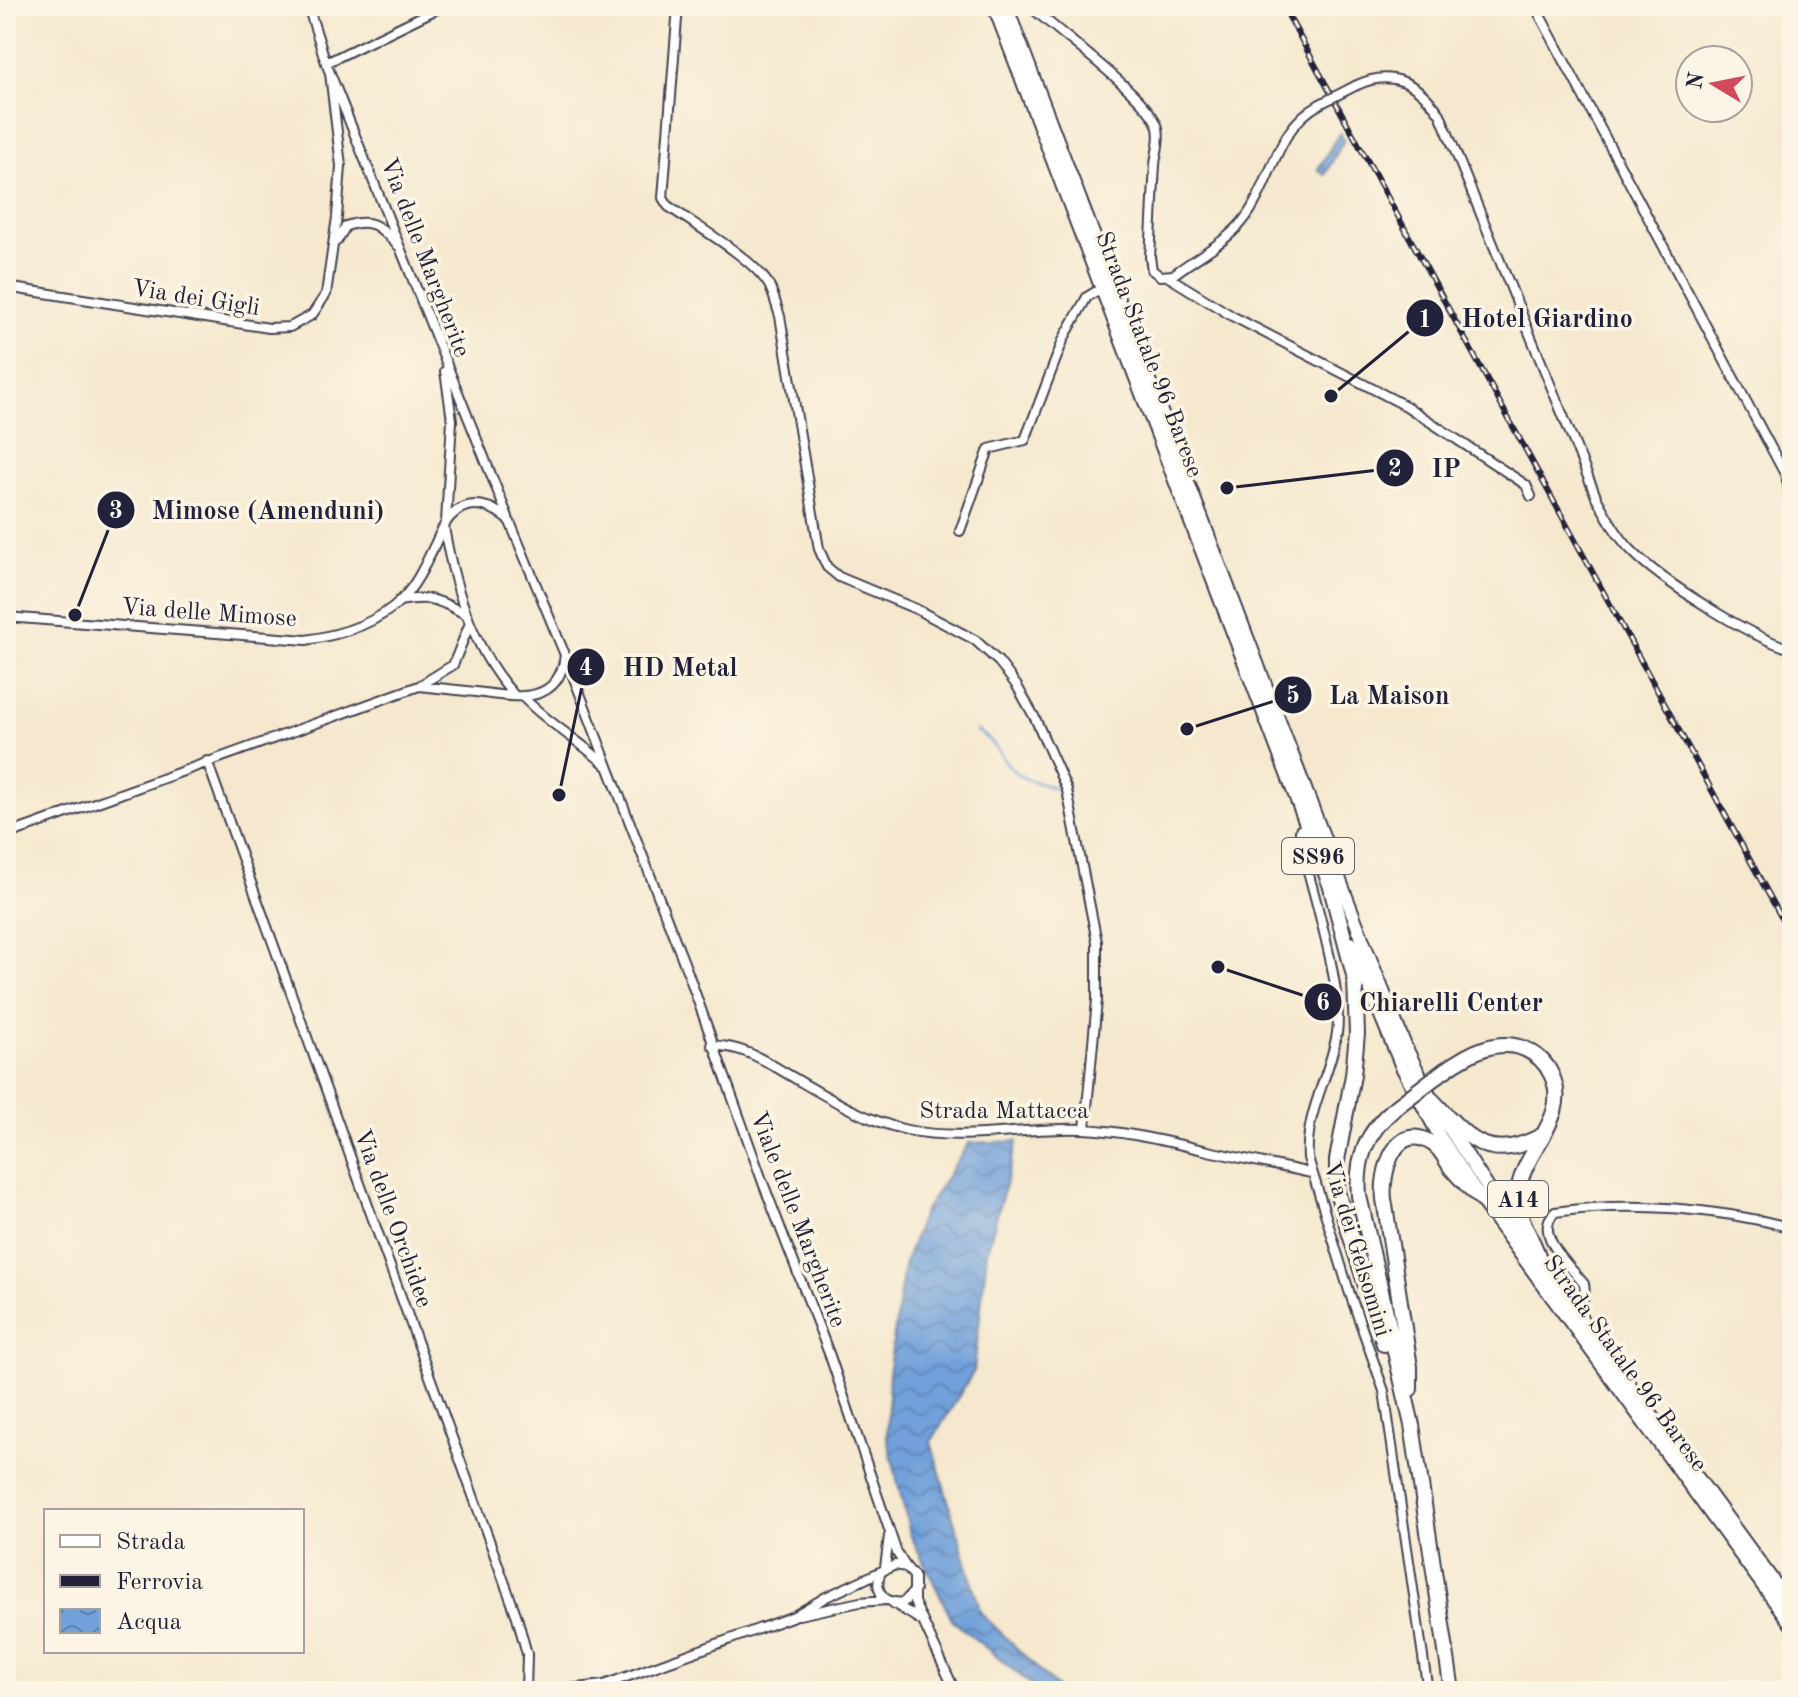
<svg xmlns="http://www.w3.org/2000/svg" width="1798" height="1697" viewBox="0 0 1798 1697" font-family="'Old Standard TT',serif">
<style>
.water{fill:url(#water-waves);stroke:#4a618a;stroke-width:2}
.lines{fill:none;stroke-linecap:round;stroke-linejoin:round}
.stream{stroke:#71a0da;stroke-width:3}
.street-casing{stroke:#424051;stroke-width:12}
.primary-casing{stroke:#424051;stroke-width:16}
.highway-casing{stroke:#424051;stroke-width:18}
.street{stroke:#fff;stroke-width:8}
.primary{stroke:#fff;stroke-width:12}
.highway{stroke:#fff;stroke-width:14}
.rail-casing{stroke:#22223b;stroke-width:6}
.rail{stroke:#fcf5e5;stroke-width:3;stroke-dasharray:9;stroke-linecap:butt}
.street-bridge-casing{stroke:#424051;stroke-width:12;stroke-linecap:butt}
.highway-bridge-casing{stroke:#424051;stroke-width:18;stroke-linecap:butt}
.street-bridge{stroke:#fff;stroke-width:8}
.highway-bridge{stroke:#fff;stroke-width:14}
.labels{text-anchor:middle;stroke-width:7;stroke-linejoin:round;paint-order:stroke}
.shield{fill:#fcf5e5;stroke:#63616e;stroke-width:2}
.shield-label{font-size:22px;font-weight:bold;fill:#22223b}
.street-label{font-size:24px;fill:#22223b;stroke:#fcf5e5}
.leader{fill:none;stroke:#22223b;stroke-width:3}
.callout-dot{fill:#22223b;stroke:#fcf5e5;stroke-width:3}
.mark-label{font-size:24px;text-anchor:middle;font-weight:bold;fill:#fff}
.callout-label{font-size:26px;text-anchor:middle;font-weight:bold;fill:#22223b;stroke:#fcf5e5;stroke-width:7;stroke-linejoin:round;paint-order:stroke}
</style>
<defs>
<pattern id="water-waves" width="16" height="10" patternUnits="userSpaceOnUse" patternTransform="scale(2)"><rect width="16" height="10" fill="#71a0da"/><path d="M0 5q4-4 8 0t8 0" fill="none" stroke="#5c82b2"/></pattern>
</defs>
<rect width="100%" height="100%" fill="#fcf5e5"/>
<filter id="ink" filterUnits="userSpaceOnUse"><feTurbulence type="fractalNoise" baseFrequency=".0125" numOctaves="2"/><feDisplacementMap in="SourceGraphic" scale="16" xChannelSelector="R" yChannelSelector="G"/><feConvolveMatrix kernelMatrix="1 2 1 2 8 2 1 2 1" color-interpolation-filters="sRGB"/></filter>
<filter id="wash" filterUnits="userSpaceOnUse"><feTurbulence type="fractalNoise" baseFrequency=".006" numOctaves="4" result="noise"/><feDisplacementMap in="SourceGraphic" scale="32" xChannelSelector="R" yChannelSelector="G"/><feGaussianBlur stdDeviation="1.8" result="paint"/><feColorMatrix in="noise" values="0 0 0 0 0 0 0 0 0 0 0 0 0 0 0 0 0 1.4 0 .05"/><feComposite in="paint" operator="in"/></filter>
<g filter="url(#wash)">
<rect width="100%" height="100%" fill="#f5e8ce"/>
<path class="water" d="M1340,132L1344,140L1325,175L1318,169Z
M1017,1141L987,1252L974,1371L931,1442L981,1613L1060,1691H1039L952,1620L910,1534L887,1437L889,1369L904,1266L923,1213L969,1143Z"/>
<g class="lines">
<path class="stream" d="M977,731C998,742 1000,760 1017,774C1027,781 1043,784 1055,788"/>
</g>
</g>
<g filter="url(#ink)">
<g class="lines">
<g class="street-casing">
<path id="street" d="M308,6L326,63L508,517
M678,6L663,198L668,206C696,226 752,257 769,285C774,295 776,305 780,316L819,549L827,567L839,577L916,609L975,640L999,662L1017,686L1035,718L1067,790L1097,942V1000L1085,1129
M1030,6C1056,31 1152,99 1158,128C1161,140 1156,152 1155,165C1153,195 1152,226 1150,257L1152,270L1160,276L1173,275C1196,257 1229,241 1246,217C1274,179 1275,128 1320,104
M1535,6L1785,474L1792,506
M326,63L443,6
M1355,86C1392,68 1418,83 1440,114L1597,499C1607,517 1618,537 1632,551C1661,581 1753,639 1792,649
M337,241L346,226C373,217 380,227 397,245
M1167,276L1232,316L1406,406L1526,485L1531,496
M6,287L269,328L290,327L312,315L326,294L337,217L341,166L330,73
M445,371L452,420L446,522
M444,527C454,587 473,651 515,696
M960,531L989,449L1025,440L1064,338L1087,297L1102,288
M399,601C432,595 439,600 467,615
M6,617L306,640C340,635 375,625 401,600C417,584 426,563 436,542C440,534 444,523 451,516C469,497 494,505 510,522L565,655C559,707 514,697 476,692C457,690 438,688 419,686
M565,655L688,973L763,1183L830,1356L897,1553L906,1567
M522,696C547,723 579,740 606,765
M207,761L517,1617L527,1654L526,1691
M1307,827L1300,830V840C1311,888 1344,987 1337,1033C1330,1076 1305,1112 1308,1158L1349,1291L1384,1391L1428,1691
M6,835L419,686L453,665L470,623
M712,1045C748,1047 766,1062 796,1079C830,1099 867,1121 907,1130C965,1142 1025,1127 1083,1129C1124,1131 1164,1141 1204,1150C1239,1158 1275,1165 1311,1173
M1575,1309C1583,1301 1586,1296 1584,1284C1570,1266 1532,1233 1555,1212C1631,1201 1718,1208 1792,1228
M885,1568L889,1536
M881,1572C873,1590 884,1605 904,1602L915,1590
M893,1603L922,1621
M799,1615L860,1602L886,1600
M533,1691L539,1689L551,1691
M550,1691L604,1685L794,1616L826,1597L895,1565L906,1567L914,1576V1602L955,1691"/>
</g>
<g class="primary-casing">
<path id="primary" d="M994,6L1335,900
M1006,6L1365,946L1405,1046L1428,1092
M1351,943L1402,1067L1440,1137L1479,1197L1792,1625
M1438,1111L1508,1219L1792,1607"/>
</g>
<g class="highway-casing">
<path id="highway" d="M1332,892L1355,979L1357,1034L1353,1075L1337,1160V1192L1384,1344
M1445,1070C1468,1054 1496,1037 1525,1049C1536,1054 1546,1063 1551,1074C1573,1117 1522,1150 1518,1193C1516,1220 1534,1238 1540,1262
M1431,1099C1468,1137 1486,1165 1541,1136
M1395,1108C1366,1132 1356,1159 1359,1196L1412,1425L1452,1691
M1410,1389V1367L1384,1199C1381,1172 1395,1119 1433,1144C1442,1150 1446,1161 1452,1169C1460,1179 1470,1188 1479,1197"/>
</g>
<use href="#street" class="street"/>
<use href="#primary" class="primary"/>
<use href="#highway" class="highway"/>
<g class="rail-casing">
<path id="rail" d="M1283,6L1792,937"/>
</g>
<use href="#rail" class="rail"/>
<g class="street-bridge-casing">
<path id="street-bridge" d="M1320,104L1355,86"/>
</g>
<g class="highway-bridge-casing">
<path id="highway-bridge" d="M1395,1108L1445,1070"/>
</g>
<use href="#street-bridge" class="street-bridge"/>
<use href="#highway-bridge" class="highway-bridge"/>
</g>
</g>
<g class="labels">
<g class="shield">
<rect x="1282" y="838" width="72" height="36" rx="6"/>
<rect x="1488" y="1181" width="60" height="36" rx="6"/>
</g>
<g class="shield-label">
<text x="1318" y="864">SS96</text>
<text x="1518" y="1207">A14</text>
</g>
<g class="street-label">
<text transform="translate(426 257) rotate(69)" y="8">Via delle Margherite</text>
<text transform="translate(196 297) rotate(9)" y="8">Via dei Gigli</text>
<text transform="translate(1150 354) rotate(69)" y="8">Strada Statale 96 Barese</text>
<text transform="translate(209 612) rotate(4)" y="8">Via delle Mimose</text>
<text x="1004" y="1118">Strada Mattacca</text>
<text transform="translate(394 1218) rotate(70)" y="8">Via delle Orchidee</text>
<text transform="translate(799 1219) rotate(69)" y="8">Viale delle Margherite</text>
<text transform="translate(1358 1249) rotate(73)" y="8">Via dei Gelsomini</text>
<text transform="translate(1626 1363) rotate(54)" y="8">Strada Statale 96 Barese</text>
</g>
</g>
<path class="leader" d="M1331 396L1425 318M1227 488L1395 468M75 615L116 510M559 795L586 667M1187 729L1293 695M1218 967L1323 1002"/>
<g class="callout-dot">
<circle cx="1331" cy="396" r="8"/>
<circle cx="1227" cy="488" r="8"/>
<circle cx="75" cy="615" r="8"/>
<circle cx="559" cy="795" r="8"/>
<circle cx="1187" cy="729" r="8"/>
<circle cx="1218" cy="967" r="8"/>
<circle cx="1425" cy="318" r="20"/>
<circle cx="1395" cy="468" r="20"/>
<circle cx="116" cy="510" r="20"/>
<circle cx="586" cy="667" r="20"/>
<circle cx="1293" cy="695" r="20"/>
<circle cx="1323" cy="1002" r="20"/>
</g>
<g class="mark-label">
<text x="1425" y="327">1</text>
<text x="1395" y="476">2</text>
<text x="116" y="518">3</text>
<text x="586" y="675">4</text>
<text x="1293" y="703">5</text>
<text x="1323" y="1010">6</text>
</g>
<g class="callout-label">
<text x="1547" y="327">Hotel Giardino</text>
<text x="1446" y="477">IP</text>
<text x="268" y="519">Mimose (Amenduni)</text>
<text x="680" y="676">HD Metal</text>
<text x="1389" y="704">La Maison</text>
<text x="1451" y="1011">Chiarelli Center</text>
</g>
<rect width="1798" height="1697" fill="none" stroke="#fcf5e5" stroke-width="32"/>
<rect x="44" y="1509" width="260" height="144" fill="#fcf5e5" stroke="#a5a1a1" stroke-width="2"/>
<rect x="60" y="1535" width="40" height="12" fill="#ffffff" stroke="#a5a1a1" stroke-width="2"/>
<text x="116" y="1549" font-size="24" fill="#22223b">Strada</text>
<rect x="60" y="1575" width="40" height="12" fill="#22223b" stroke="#a5a1a1" stroke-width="2"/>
<text x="116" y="1589" font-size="24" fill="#22223b">Ferrovia</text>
<rect x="60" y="1609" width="40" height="24" fill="url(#water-waves)" stroke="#a5a1a1" stroke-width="2"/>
<text x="116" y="1629" font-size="24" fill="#22223b">Acqua</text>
<g transform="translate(1714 84) rotate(280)"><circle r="38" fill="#fcf5e5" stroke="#a5a1a1" stroke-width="2"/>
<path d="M0-6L14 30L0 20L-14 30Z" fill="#d1495b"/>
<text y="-12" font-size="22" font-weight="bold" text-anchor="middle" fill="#22223b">N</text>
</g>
</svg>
